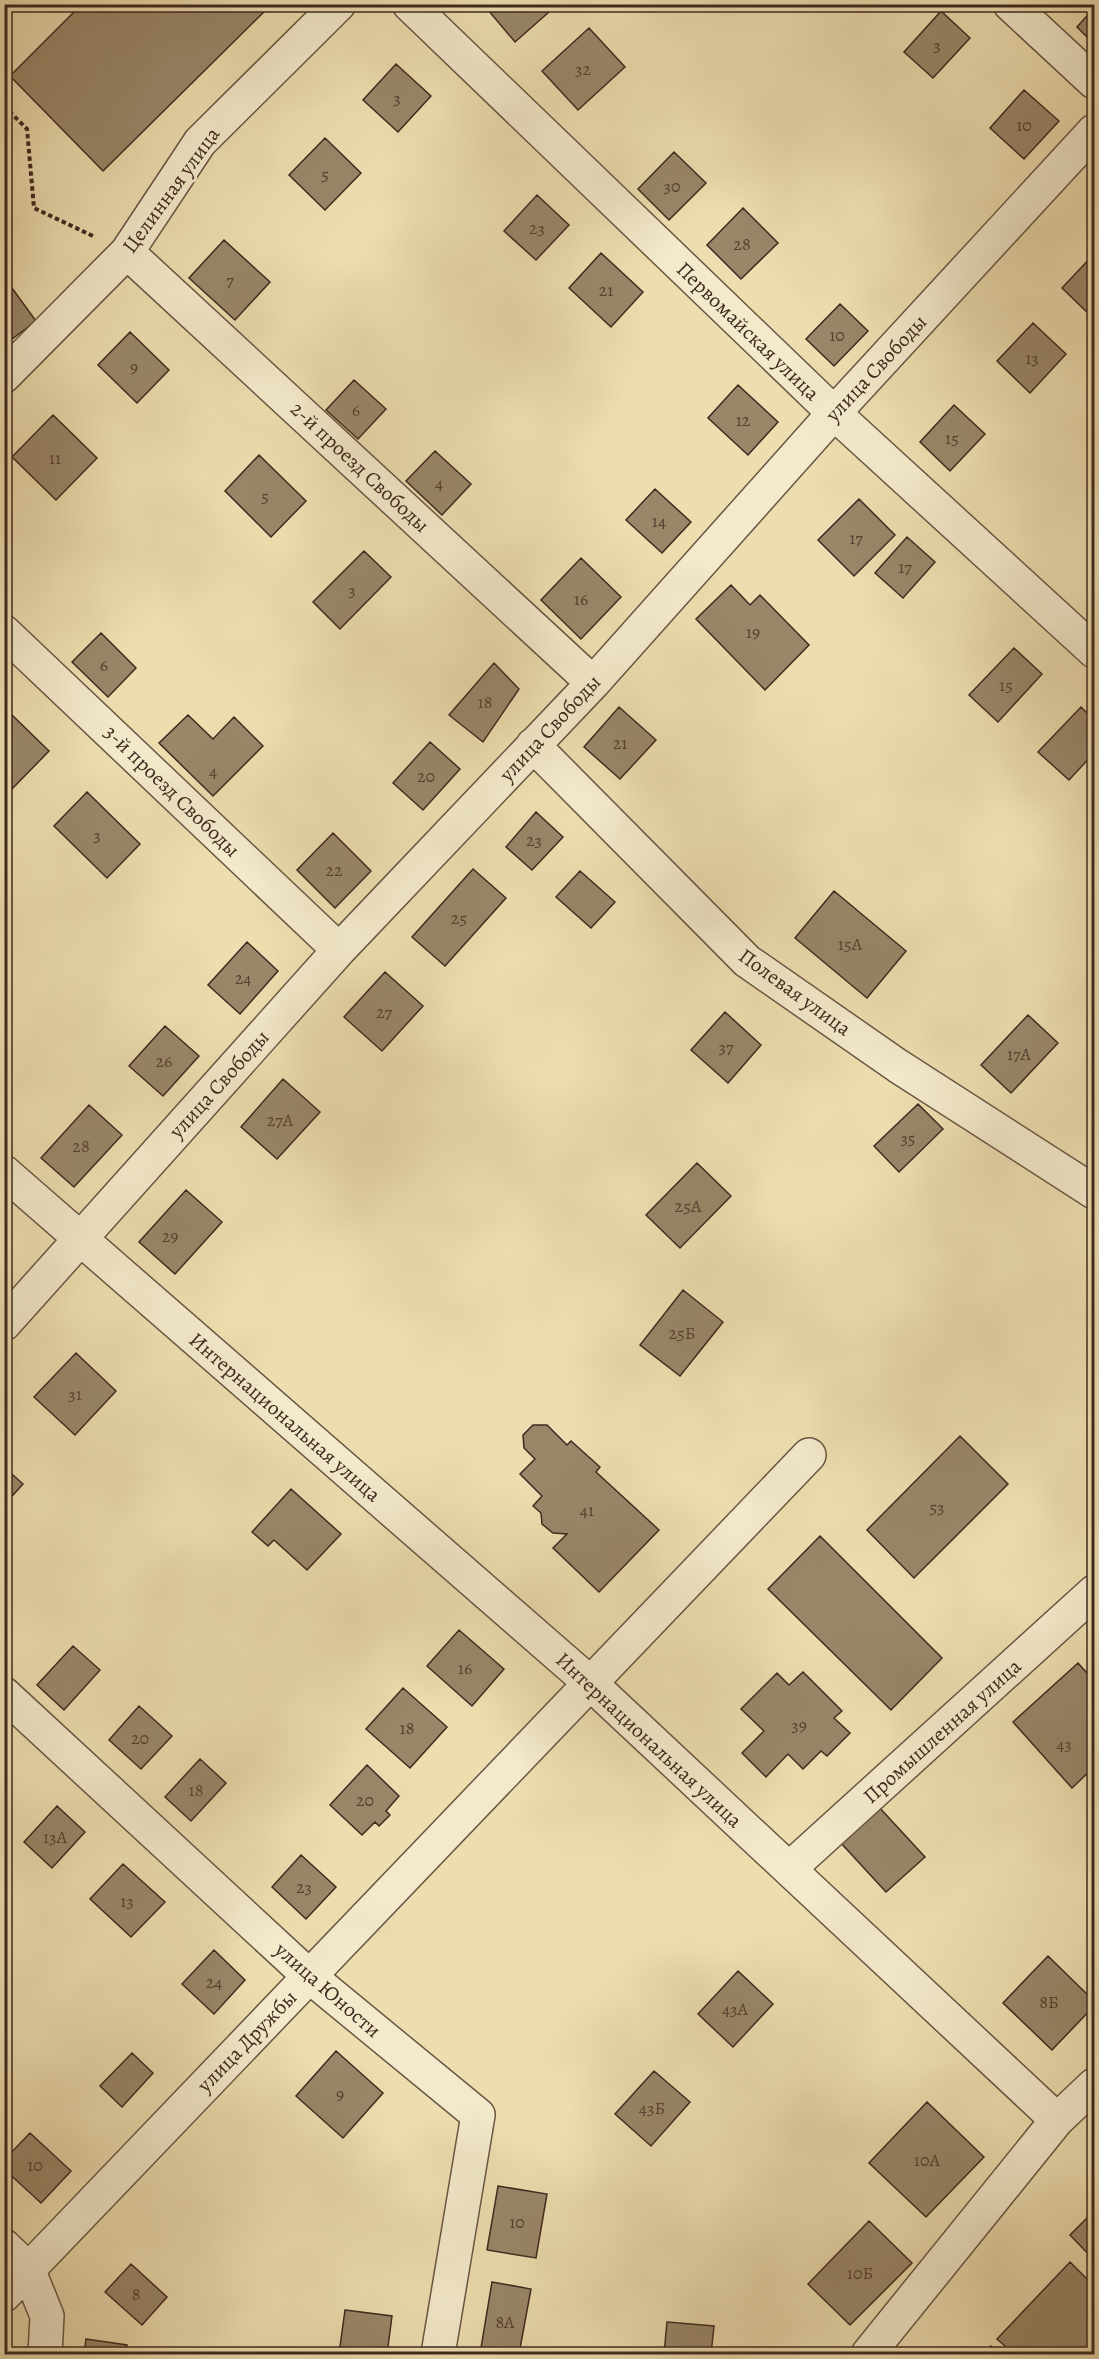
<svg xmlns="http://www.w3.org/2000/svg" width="1099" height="2359" viewBox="0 0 1099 2359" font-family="Alegreya,serif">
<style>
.building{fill:#99876a;stroke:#3e291f;stroke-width:1.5}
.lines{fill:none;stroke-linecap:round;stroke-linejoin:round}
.minor-casing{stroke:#6a5643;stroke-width:36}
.path{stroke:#3e291f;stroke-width:4;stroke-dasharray:4.5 3;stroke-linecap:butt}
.minor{stroke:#f3eacc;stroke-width:33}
.labels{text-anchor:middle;stroke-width:6;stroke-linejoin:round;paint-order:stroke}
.number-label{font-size:18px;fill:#554032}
.street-label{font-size:21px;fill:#3e291f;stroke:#f3eacc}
</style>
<rect width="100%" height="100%" fill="#eddeb0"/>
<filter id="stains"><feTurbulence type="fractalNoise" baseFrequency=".00333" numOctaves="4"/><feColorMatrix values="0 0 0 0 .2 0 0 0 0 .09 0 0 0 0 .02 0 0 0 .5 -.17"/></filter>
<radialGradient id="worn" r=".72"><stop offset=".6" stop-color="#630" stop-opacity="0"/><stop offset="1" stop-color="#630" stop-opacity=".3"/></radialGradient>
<path class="building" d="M82,4H272L103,171L10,76Z
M483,4H558L515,42Z
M1094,8V44L1077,27Z
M941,11L970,38L933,78L904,52Z
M589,28L625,67L578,110L542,71Z
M396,64L431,96L398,132L363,100Z
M1024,90L1059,121L1024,159L990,128Z
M325,138L361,173L325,210L289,175Z
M674,152L706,183L669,220L638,189Z
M537,195L569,225L536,260L504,231Z
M743,208L778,243L741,279L707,245Z
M224,240L270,282L235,320L189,278Z
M601,253L643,292L611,327L569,288Z
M1094,254V319L1062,288Z
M4,277L36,321L4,345Z
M840,304L868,331L834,366L806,339Z
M1033,323L1066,354L1030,393L997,361Z
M130,332L169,370L137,403L98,365Z
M354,380L386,409L358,439L326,410Z
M738,385L778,422L748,455L708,418Z
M954,405L985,434L950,471L920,442Z
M53,415L97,458L56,500L12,457Z
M435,451L471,484L442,515L406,481Z
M259,455L306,501L271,537L225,491Z
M655,489L691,522L662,553L626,520Z
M859,499L895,535L854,576L818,540Z
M907,537L935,562L903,598L875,573Z
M364,551L391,577L340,629L313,602Z
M581,558L621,597L581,639L541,600Z
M731,585L750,605L760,595L809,645L765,690L696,619Z
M101,633L136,668L108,697L72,662Z
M1014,648L1042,674L998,722L969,695Z
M494,663L519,689L483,742L449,715Z
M619,707L656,740L620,779L584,747Z
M1081,707L1094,720V753L1069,780L1038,752Z
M12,715L49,751L12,789L4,781V723Z
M188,715L213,739L234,717L263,746L213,796L159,743Z
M430,742L460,769L423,810L393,783Z
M87,792L140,844L107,878L54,826Z
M536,812L563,837L532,870L506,847Z
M333,833L371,871L335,908L297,870Z
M473,869L506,898L445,966L412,937Z
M580,871L615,902L591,928L556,897Z
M834,891L906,951L867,998L795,938Z
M247,942L278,971L240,1014L208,985Z
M385,972L423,1006L382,1051L344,1017Z
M725,1012L761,1045L728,1083L691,1050Z
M1028,1015L1058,1043L1011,1093L981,1065Z
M165,1026L199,1056L163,1096L129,1066Z
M283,1079L320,1112L277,1159L241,1127Z
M918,1104L943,1129L899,1172L874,1146Z
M89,1105L122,1135L74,1187L41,1158Z
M697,1163L731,1196L680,1248L646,1215Z
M186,1190L222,1222L175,1274L139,1242Z
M683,1290L723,1322L680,1376L640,1345Z
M76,1353L116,1391L75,1435L34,1397Z
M533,1425H547L567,1445L571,1441L600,1467L596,1472L659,1530L599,1592L553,1548L567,1534L553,1533L542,1524L541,1513L533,1506L542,1496L520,1474L535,1459L524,1448L523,1435Z
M960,1436L1008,1484L914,1578L867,1530Z
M4,1467L23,1484L4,1505Z
M291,1489L341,1534L307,1570L274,1540L268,1546L252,1532Z
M820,1536L942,1658L891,1710L768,1589Z
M459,1630L504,1669L472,1706L427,1666Z
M73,1646L100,1670L64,1710L37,1685Z
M1078,1663L1094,1681V1767L1072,1788L1013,1722Z
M803,1672L842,1711L834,1718L850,1733L827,1756L821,1751L803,1769L788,1754L766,1777L742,1753L764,1731L741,1709L777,1673L789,1685Z
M403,1688L447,1727L410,1768L366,1729Z
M139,1706L172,1736L141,1769L109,1740Z
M200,1759L226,1783L191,1821L165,1797Z
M367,1765L399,1796L386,1811L390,1815L379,1826L375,1822L362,1835L330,1805Z
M57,1806L85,1832L52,1868L24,1842Z
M878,1806L925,1857L886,1892L840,1842Z
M301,1855L336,1887L306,1919L272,1887Z
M123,1864L165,1902L131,1937L90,1899Z
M214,1950L245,1980L214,2014L182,1984Z
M1048,1956L1094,2001V2006L1052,2050L1003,2003Z
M738,1971L773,2004L733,2047L698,2014Z
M336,2051L383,2093L343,2138L296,2096Z
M132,2053L153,2073L122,2107L100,2086Z
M654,2071L690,2102L651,2146L615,2114Z
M927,2102L984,2157L926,2217L869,2163Z
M30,2133L71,2171L41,2203L4,2169V2160Z
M498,2186L547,2194L536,2258L487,2250Z
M1094,2211V2260L1070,2235Z
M869,2221L912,2263L850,2325L808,2284Z
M1070,2262L1094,2286V2354H1014L997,2339Z
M131,2264L167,2297L142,2325L105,2292Z
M492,2282L531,2289L519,2354H480Z
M345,2310L392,2316L387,2354H339Z
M667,2322L714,2326L711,2354H664Z
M86,2339L127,2345L126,2354H84Z
M991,2346L999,2354H982Z"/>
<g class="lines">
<g class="minor-casing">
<path id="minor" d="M409,4L834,413L1094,651
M1010,4L1094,82
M127,252L593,683
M4,376L127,252L200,142L339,4
M4,632L339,950
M533,745L747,961L898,1066L1094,1192
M4,1172L589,1682L1057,2120L868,2354
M4,1324L339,950L593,683L834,413L1094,131
M4,1694L309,1976L478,2115L438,2354
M789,1869L1094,1592
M1057,2120L1094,2085
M4,2246L28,2269L47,2316L45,2354
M4,2295L809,1455"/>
</g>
<path class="path" d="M4,106L27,129L34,208L95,237"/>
<use href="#minor" class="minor"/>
</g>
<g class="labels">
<g class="number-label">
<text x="937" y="51">3</text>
<text x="583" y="75">32</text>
<text x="397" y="104">3</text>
<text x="1024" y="131">10</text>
<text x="325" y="180">5</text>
<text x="672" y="192">30</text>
<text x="537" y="234">23</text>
<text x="742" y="250">28</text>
<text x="230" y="286">7</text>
<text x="606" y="296">21</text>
<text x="837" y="341">10</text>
<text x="1032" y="364">13</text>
<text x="134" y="373">9</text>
<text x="356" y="416">6</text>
<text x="743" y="426">12</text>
<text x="952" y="444">15</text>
<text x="55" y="464">11</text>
<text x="439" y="489">4</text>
<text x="265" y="502">5</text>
<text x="659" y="527">14</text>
<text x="856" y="544">17</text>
<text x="905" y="573">17</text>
<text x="352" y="596">3</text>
<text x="581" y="605">16</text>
<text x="753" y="638">19</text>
<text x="104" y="671">6</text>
<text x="1006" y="691">15</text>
<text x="485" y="708">18</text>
<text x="620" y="749">21</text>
<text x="213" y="777">4</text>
<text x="426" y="782">20</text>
<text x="97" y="841">3</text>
<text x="534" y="846">23</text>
<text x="334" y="876">22</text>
<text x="459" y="924">25</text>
<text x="850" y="950">15А</text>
<text x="243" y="984">24</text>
<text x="384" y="1018">27</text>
<text x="726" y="1053">37</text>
<text x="1019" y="1060">17А</text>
<text x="164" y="1067">26</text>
<text x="280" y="1126">27А</text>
<text x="908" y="1144">35</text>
<text x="81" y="1152">28</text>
<text x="688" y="1212">25А</text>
<text x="170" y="1242">29</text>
<text x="682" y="1339">25Б</text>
<text x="75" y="1400">31</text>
<text x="937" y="1513">53</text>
<text x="587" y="1516">41</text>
<text x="465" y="1674">16</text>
<text x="799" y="1731">39</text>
<text x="407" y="1734">18</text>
<text x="140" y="1744">20</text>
<text x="1064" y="1750">43</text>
<text x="196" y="1796">18</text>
<text x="365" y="1806">20</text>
<text x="55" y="1843">13А</text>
<text x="304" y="1893">23</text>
<text x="127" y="1907">13</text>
<text x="214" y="1988">24</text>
<text x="1049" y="2008">8Б</text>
<text x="735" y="2015">43А</text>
<text x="340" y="2100">9</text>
<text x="652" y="2114">43Б</text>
<text x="927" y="2166">10А</text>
<text x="35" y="2171">10</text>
<text x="517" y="2228">10</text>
<text x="860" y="2279">10Б</text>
<text x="136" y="2300">8</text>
<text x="505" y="2328">8А</text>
</g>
<g class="street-label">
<text transform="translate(171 190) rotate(-54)" y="7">Целинная улица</text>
<text transform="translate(748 331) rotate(44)" y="7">Первомайская улица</text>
<text transform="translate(876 368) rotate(-47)" y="7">улица Свободы</text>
<text transform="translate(360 467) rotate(43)" y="7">2-й проезд Свободы</text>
<text transform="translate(550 728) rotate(-47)" y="7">улица Свободы</text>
<text transform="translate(172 791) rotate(44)" y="7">3-й проезд Свободы</text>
<text transform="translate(795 992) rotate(36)" y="7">Полевая улица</text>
<text transform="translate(219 1084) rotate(-48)" y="7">улица Свободы</text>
<text transform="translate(285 1417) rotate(41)" y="7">Интернациональная улица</text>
<text transform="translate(942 1731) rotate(-42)" y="7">Промышленная улица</text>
<text transform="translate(649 1740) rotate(43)" y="7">Интернациональная улица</text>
<text transform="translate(328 1990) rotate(41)" y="7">улица Юности</text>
<text transform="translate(247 2041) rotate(-46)" y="7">улица Дружбы</text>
</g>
</g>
<rect width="1099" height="2359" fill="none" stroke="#eddeb0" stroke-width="24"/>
<rect x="6" y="6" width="1087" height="2347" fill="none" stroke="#3e291f" stroke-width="3"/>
<rect x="12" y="12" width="1075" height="2335" fill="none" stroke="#3e291f" stroke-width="1.5"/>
<rect width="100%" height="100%" filter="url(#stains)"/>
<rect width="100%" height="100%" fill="url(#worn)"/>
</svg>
